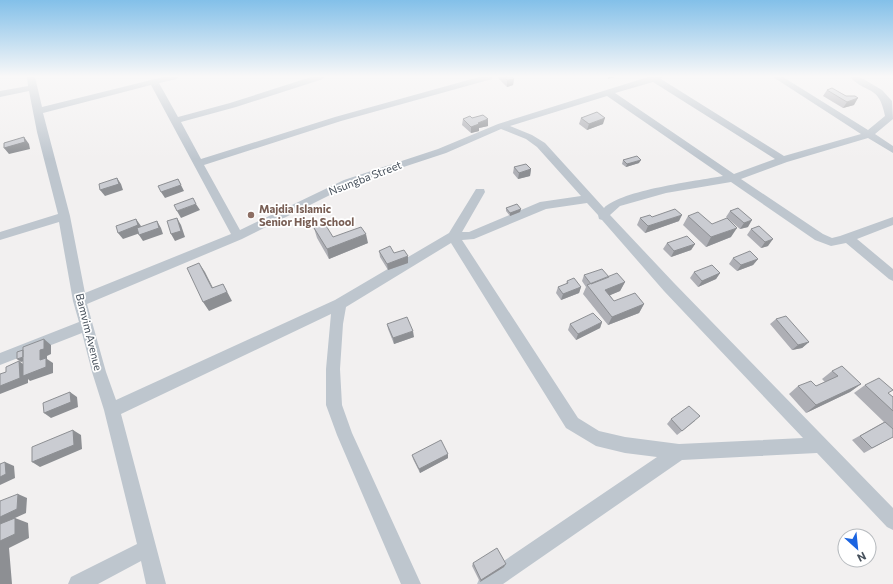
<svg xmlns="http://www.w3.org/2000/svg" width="893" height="584" viewBox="0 0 893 584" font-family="Commissioner,sans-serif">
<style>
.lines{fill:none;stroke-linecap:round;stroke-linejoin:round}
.minor{fill:#bec6ce;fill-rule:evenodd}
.wall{fill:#aeafb5}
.shaded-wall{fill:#8d8f93}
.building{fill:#caccd2;stroke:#8d8f93}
.education-dot{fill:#8d6e63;stroke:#fff;stroke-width:1.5}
.labels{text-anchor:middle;stroke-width:3.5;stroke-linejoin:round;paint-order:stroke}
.street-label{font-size:11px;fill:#48525d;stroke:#fff}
.education-label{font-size:11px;font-weight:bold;fill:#785e54;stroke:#fff;text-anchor:start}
</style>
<rect width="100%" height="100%" fill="#f2f0f0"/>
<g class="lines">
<path class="minor" d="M27,77H35L42,107L163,77H178L177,79L159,83L178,117L230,103L311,77H324L323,79L236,107L181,122L201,159L335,117L479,77H493L492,79L341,121L204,165L240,230L344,180L438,149L498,124L648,77H663L661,79L784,156L861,134L773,77H783L868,130L885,116C879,84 867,95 850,77H860L882,90L892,101L893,119L875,134L893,146V153L868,138L787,162L741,179L823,234L832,238L840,236L893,217V225L857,239L893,269V281L889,279L846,243L831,246L815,240L731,182L666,193L620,206L610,215L674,283L893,508V530L887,527L817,453L682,460L503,584H477L480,577L657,457L625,453L596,446L566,428L451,243L346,307L343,324L340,369L342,405L352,433L421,584H401L337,435L326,405V369L331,314L121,414L166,584H146L141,561L98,584H68L71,577L137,544L104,410L92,372L82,333L0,365V353L79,322L73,301L59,222L0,240V232L58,214L37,132L29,91L0,97V91L28,86ZM653,82L775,159L734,174L615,93ZM151,85L231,234L85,293L70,216L43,113ZM607,96L723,176C696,181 622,190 604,208L545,143L532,135L510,126ZM501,129L526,139L537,147L581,196L540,202L469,232H462L485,192L484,189H476L449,233L335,300L116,400L106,372L87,304L242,239L352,184L446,153ZM587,203L598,215L599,219L602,220L664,291L803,438L679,444L625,437L599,431L578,418L462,240L474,239L546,209Z"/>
</g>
<path class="wall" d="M498,77H512L514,79L513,85L507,87L498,78Z
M827,90L854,105L843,108L823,96Z
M472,118L488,126L479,128V131L471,133L462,125L463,119Z
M581,118L603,124L587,130L579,124Z
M623,160L639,163L626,167L622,164Z
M514,167L531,169L530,176L518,179L513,173Z
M506,208L521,209L520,212L510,216L506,211Z
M738,208L748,227L740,229L726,217L730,211Z
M688,216L712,224L731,237L706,247L683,225Z
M652,217L679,221L645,233L637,225L640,218Z
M759,226L768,246L761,248L747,235L751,229Z
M314,228L333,237L368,243L329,259L317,238Z
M667,243L695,244L691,250L671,257L663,249Z
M379,251L394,253L408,263L388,270L380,257Z
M733,258L758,259L753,265L737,271L729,264Z
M694,272L720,273L716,279L698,287L690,278Z
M584,275L609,277L625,282L620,291L610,295L614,301L644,304L639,313L608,325L583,294L586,287L582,281Z
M567,281L581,287L579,293L561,300L556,293L558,287L566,284Z
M776,319L809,342L802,348L792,350L770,324Z
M602,322L600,328L576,340L568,330L570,324Z
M387,324L414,337L394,344L388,329Z
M832,371L861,384L850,392L806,413L789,394L798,386H816L825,382L822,379Z
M865,385L888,393L893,397V437L864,453L852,440L884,422L854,393Z
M671,419L695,421L677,435L667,424Z
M412,455L448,458L420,473L413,459Z
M473,563L504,567L480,582L472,566Z"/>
<path class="shaded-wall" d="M608,77H615L608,79Z
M514,79L513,85L507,87V80Z
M858,98L854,105L843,108L847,102Z
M605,118L603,124L587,130L589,124Z
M488,119V126L479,128V131L471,133V127L478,123Z
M24,137L29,144L30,149L9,154L4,148Z
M641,160L639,163L626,167L627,164Z
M531,169L530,176L518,179L519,173Z
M117,178L121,184L123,190L105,196L100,190Z
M178,179L184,191L165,198L161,192Z
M196,204L200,210L181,218L177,211Z
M521,209L520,212L510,216V213Z
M682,215L679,221L645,233L648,226Z
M177,218L181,225L185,237L175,241L171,234Z
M136,219L141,226L143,232L123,239L118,233Z
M752,220L748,227L740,229L744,223Z
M157,221L161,228L163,234L143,241L139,235Z
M737,228L731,237L706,247L711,237Z
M366,234L368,243L329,259L327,249Z
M773,239L768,246L761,248L765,242Z
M695,244L691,250L671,257L674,251Z
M408,256V263L388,270L387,264Z
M758,259L753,265L737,271L741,265Z
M199,263L205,272L217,296L223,284L232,301L209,311L203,302L212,288Z
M720,273L716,279L698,287L702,281Z
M625,282L620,291L601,299L605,290Z
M581,287L579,293L561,300L563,294Z
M644,304L639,313L608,325L612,317Z
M602,322L600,328L576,340L578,334Z
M413,331L414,337L394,344L393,338Z
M44,339L51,345V354L47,356V359L53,363V373L30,381L28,379V383L0,394V386L19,361L27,367L40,360V350Z
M809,342L802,348L792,350L798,345Z
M26,356L30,359L21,362L17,359Z
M861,384L850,392L806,413L816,405Z
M70,392L77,397L78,407L51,418L44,413Z
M73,430L81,435L82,449L40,467L32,462Z
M448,454V458L420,473L419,469Z
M5,462L14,466L15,478L0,485V477Z
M18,494L27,498L26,513L15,518L28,523L29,538L9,548L12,584H0V517Z
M506,564L504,567L480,582L481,580Z"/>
<path class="building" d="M504,77H512L514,79L507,80Z
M832,88L846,96H855L858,98L847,102L827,90Z
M597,112L605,118L589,124L581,118Z
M483,115L488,119L478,123L479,124L471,127L463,119L470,116L472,118Z
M24,137L25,142L4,148V143Z
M637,156L641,160L627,164L623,160Z
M526,164L531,169L519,173L514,167Z
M117,178L119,184L100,190L99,184Z
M178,179L181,185L161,192L158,186Z
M193,198L196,204L177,211L174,205Z
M517,204L521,209L510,213L506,208Z
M738,208L752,220L744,223L730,211Z
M675,209L682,215L648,226L640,218L650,215L652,217Z
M698,212L712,224L727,218L737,228L711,237L688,216Z
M177,218L181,231L171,234L167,221Z
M136,219L138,225L118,233L116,226Z
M157,221L159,228L139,235L137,228Z
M325,224L333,237L361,227L366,234L327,249L314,228Z
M759,226L773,239L765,242L751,229Z
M687,236L695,244L674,251L667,243Z
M390,246L394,253L404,250L408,256L387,264L379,251Z
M750,251L758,259L741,265L733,258Z
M199,263L212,288L223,284L227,292L203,302L187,268Z
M712,265L720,273L702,281L694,272Z
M602,269L609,277L591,284L584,275Z
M617,273L625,282L605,290L614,301L635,293L644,304L612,317L587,285Z
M574,278L581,287L563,294L558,287L568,283L567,281Z
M593,313L602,322L578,334L570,324Z
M786,316L809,342L798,345L776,319Z
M407,317L413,331L393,338L387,324Z
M44,339V349L40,350V360L46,358V367L23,376V347Z
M23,350V357L17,359V352Z
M19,361L20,378L0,386V374L6,372V367Z
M842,366L861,384L816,405L798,386L811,381L816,386L838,376L832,371Z
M879,378L893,390L888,393L893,397V411L865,385Z
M70,392L71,402L44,413L43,403Z
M689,406L700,416L682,431L671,419Z
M885,422L893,429V437L872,448L860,436Z
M73,430L74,445L32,462V447Z
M441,440L448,454L419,469L412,455Z
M5,462L6,474L0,477V464Z
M18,494L17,509L0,517V501Z
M15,518V534L0,541V524Z
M497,548L506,564L481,580L473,563Z"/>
<linearGradient id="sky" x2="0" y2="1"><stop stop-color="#83c0e9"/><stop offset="0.48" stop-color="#f9f8f8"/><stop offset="1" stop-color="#f9f8f8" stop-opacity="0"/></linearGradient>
<rect width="893" height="159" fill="url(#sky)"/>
<circle class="education-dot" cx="251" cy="215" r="4"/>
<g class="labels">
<g class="street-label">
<text transform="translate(365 178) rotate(-21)" y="4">Nsungba Street</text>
<text transform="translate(89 332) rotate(76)" y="4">Bamvim Avenue</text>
</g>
<g class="education-label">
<text x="259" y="213">Majdia Islamic<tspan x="259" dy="13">Senior High School</tspan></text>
</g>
</g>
<g transform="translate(857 548) rotate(153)"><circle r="19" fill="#ffffff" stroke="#b6babe"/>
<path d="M0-3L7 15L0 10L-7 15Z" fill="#1b64e1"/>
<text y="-6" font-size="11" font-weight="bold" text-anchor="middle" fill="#48525d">N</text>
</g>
</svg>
